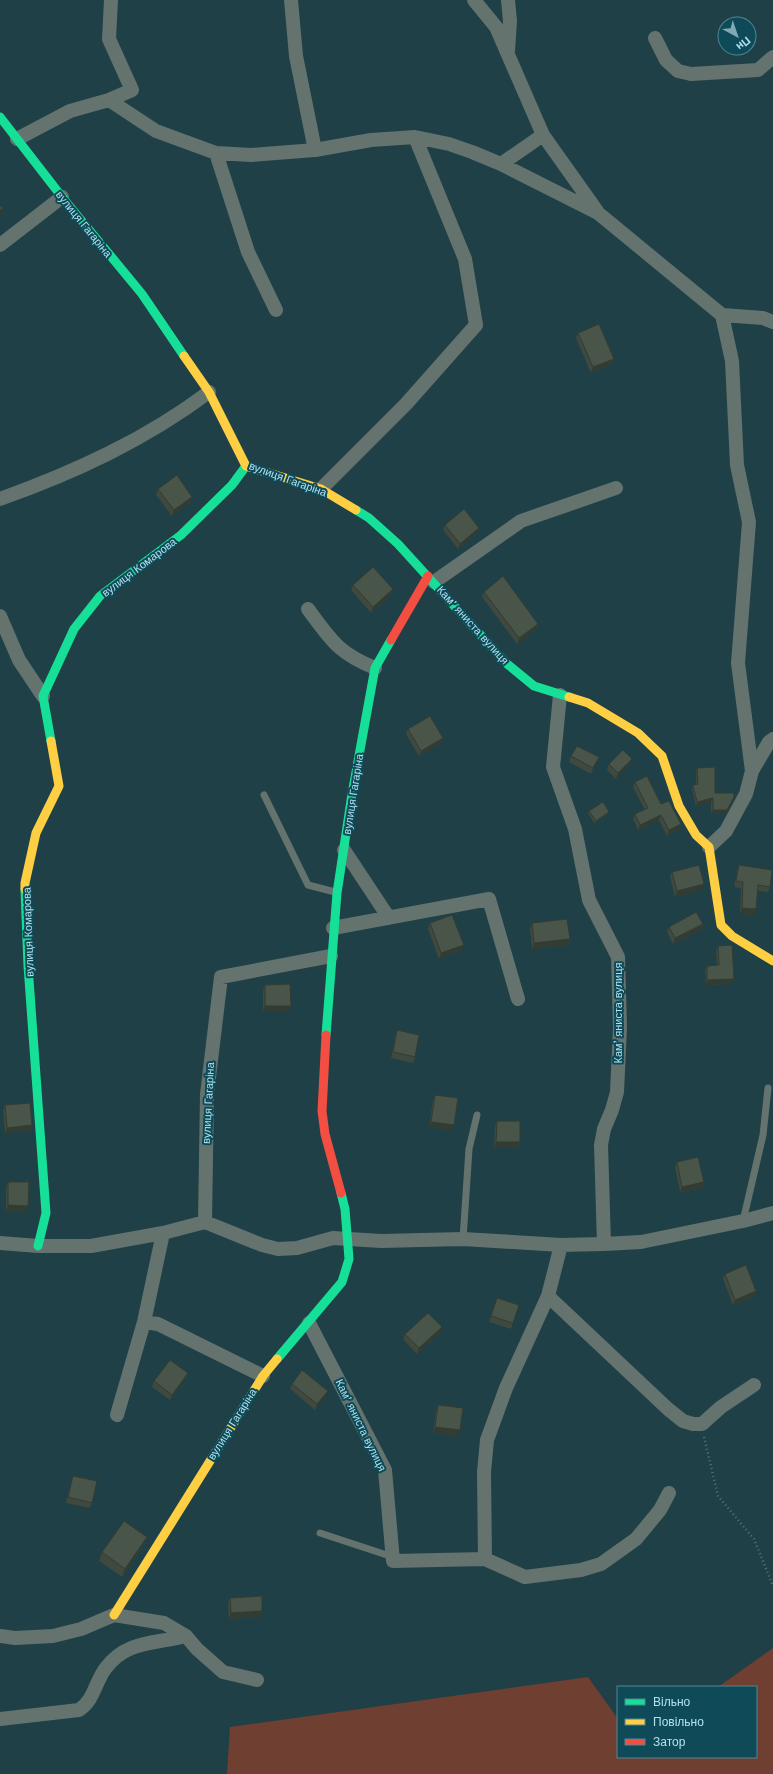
<svg xmlns="http://www.w3.org/2000/svg" width="773" height="1774" viewBox="0 0 773 1774" font-family="'Work Sans',sans-serif">
<style>
.green{fill:#6f3f31}
.lines{fill:none;stroke-linecap:round;stroke-linejoin:round}
.path{stroke:#5f7070;stroke-width:2.5;stroke-dasharray:1 3;stroke-linecap:butt}
.lane{stroke:#64736e;stroke-width:7}
.street{stroke:#64736e;stroke-width:14}
.fast{stroke:#16e098;stroke-width:9}
.slow{stroke:#ffcf43;stroke-width:9}
.jam{stroke:#f24e42;stroke-width:9}
.wall{fill:#3f493f}
.shaded-wall{fill:#333c33}
.building{fill:#495549;stroke:#333c33}
.labels{text-anchor:middle;stroke-width:4;stroke-linejoin:round;paint-order:stroke}
.street-label{font-size:11px;fill:#b2e1ef;stroke:#0e4a58}
</style>
<rect width="100%" height="100%" fill="#1f4047"/>
<path class="green" d="M773,1648V1774H227L230,1727L588,1677L618,1719V1757H756V1687H718Z"/>
<g class="lines">
<path class="path" d="M704,1437L718,1496L754,1539L773,1586"/>
<path class="lane" d="M264,795L308,885L335,892
M743,1221L763,1135L768,1088
M463,1239L469,1149L477,1115
M320,1533L393,1557"/>
<path class="street" d="M291,0L296,56L315,150
M474,0L496,27L543,135L597,211
M655,38L666,60L678,71L691,74L758,70L773,57
M508,51L510,21L508,0
M109,100L132,90L109,39L111,0
M17,139L70,111L109,100L156,131L216,153L251,155L315,150L371,140L415,137L449,144L472,152L501,164L598,213L722,315L763,318L773,322
M216,153L248,252L276,310
M501,164L543,135
M0,245L62,197
M321,489L406,404L476,325L465,259L415,137
M0,499C75,472 145,440 209,392
M434,582L521,521L616,488
M308,609C331,640 338,653 375,668
M0,616L19,660L43,696
M560,695L553,767L575,829L589,900L618,957L620,1027L617,1092L612,1110L604,1129L601,1145L604,1244
M752,771L769,742L773,739
M709,847L726,831L746,794L752,771L738,663L749,522L737,465L732,361L722,315
M344,850L389,918
M333,928L489,899L518,999
M205,1222L207,1094L221,977L331,956
M0,1243L38,1246H91L163,1233
M548,1296L668,1409L683,1421L693,1424H702L721,1407L754,1385
M144,1322L158,1324L263,1376
M309,1323L385,1470L393,1561L485,1559L525,1577L581,1570L601,1564L636,1539L660,1510L669,1493
M117,1415L144,1322L163,1233L205,1222L262,1245L278,1249L297,1248L333,1238L381,1241L463,1239L561,1245L604,1244L641,1242L743,1221L773,1213
M485,1559L484,1472L487,1440L506,1388L548,1296L561,1245
M0,1636L15,1638L53,1636L81,1629L114,1615L164,1623L186,1636L197,1649L223,1672L257,1680
M0,1719L79,1710C94,1700 95,1683 105,1669C126,1640 155,1644 186,1636"/>
<path class="fast" d="M0,117L62,197L142,294L184,356
M356,510L369,518L398,544L506,663L534,686L569,697
M51,741L43,696L74,629L100,596L181,535L232,485L246,466
M25,889L28,966L46,1213L38,1246
M326,1035L337,893L352,794L375,668L391,640
M277,1359L342,1282L349,1259L345,1209L341,1193"/>
<path class="slow" d="M184,356L209,392L246,466L321,489L356,510
M569,697L588,703L638,733L662,756L679,806L696,835L709,847L721,925L732,936L773,961
M25,889V883L36,833L59,786L51,741
M114,1615L263,1376L277,1359"/>
<path class="jam" d="M391,640L428,576
M326,1035L322,1111L325,1134L341,1193"/>
</g>
<path class="wall" d="M578,333L614,359L612,364L591,373L576,338Z
M158,489L190,502L172,516L156,495Z
M445,525L479,528L477,534L458,549L443,530Z
M353,585L393,589L391,595L371,613L351,590Z
M484,592L538,624L536,629L517,644L482,597Z
M408,729L443,738L441,743L419,756L406,734Z
M571,756L599,757L597,763L591,774L569,762Z
M609,764H630L616,779L607,770Z
M697,768L715,793L733,801L726,814H711V802L696,806L692,789L693,785H696V772Z
M635,782L661,804L681,824L679,829L667,836L659,820L638,830L633,819L635,814L645,810L633,787Z
M589,811L608,814L594,823L588,813Z
M739,865L770,887L768,892L758,891L756,909L754,915L740,914L741,888L734,887L737,871Z
M672,872L702,890L675,897L670,877Z
M430,923L462,950L439,959L428,929Z
M532,923L570,939L568,945L532,949L530,929Z
M703,924L701,930L673,944L667,932L669,927Z
M718,946L732,984L706,985L705,971L707,966H717L716,951Z
M265,985L291,1006L289,1011H263V990Z
M397,1030L415,1057L413,1063L391,1058L395,1036Z
M435,1095L452,1131L429,1127L433,1100Z
M5,1105L32,1125L30,1131L5,1133L3,1111Z
M497,1121L520,1142L518,1148H494L495,1126Z
M677,1162L704,1182L702,1188L680,1192L675,1167Z
M8,1182L26,1212L6,1211V1187Z
M725,1274L756,1291L754,1297L733,1305L723,1279Z
M497,1298L519,1305L511,1329L489,1322Z
M440,1333L417,1354L403,1339L405,1334Z
M188,1373L186,1378L170,1400L152,1387L154,1381Z
M292,1384L326,1397L315,1410L290,1389Z
M438,1405L460,1430L458,1436L433,1433L436,1411Z
M73,1476L92,1503L90,1508L66,1503L71,1482Z
M147,1537L144,1545L122,1577L99,1561L102,1552Z
M230,1598L262,1611L260,1617L229,1619L228,1603Z"/>
<path class="shaded-wall" d="M3,208L1,214H0V211Z
M614,359L612,364L591,373L593,367Z
M192,497L190,502L172,516L174,510Z
M479,528L477,534L458,549L460,544Z
M393,589L391,595L371,613L373,607Z
M538,624L536,629L517,644L519,638Z
M443,738L441,743L419,756L421,751Z
M599,757L597,763L591,774L593,768Z
M632,759L630,764L616,779L618,773Z
M734,797L733,801L726,814H711L713,810Z
M713,798L711,802L696,806L697,802Z
M609,812L608,814L594,823L596,821Z
M661,815L659,820L638,830L640,825Z
M681,824L679,829L667,836L669,830Z
M704,884L702,890L675,897L677,891Z
M742,908L756,909L754,915L740,914Z
M703,924L701,930L673,944L675,938Z
M570,939L568,945L532,949L534,943Z
M464,945L462,950L439,959L441,953Z
M734,979L732,984L706,985L707,980Z
M265,1006H291L289,1011H263Z
M431,1122L454,1125L452,1131L429,1127Z
M32,1125L30,1131L5,1133L7,1128Z
M496,1142H520L518,1148H494Z
M704,1182L702,1188L680,1192L682,1187Z
M8,1205L28,1206L26,1212L6,1211Z
M756,1291L754,1297L733,1305L735,1300Z
M442,1327L440,1333L417,1354L419,1348Z
M188,1373L186,1378L170,1400L172,1395Z
M328,1391L326,1397L315,1410L317,1404Z
M435,1427L460,1430L458,1436L433,1433Z
M147,1537L144,1545L122,1577L125,1569Z
M262,1611L260,1617L229,1619L231,1613Z"/>
<path class="building" d="M0,205L3,208L0,211Z
M599,324L614,359L593,367L578,333Z
M177,475L192,497L174,510L158,489Z
M464,509L479,528L460,544L445,525Z
M373,567L393,589L373,607L353,585Z
M503,576L538,624L519,638L484,592Z
M430,716L443,738L421,751L408,729Z
M577,746L599,757L593,768L571,756Z
M623,750L632,759L618,773L609,764Z
M715,767V793H734V797L727,810H713V798L697,802L693,785L698,784L697,768Z
M647,776L661,804L669,801L681,824L669,830L661,815L640,825L635,814L648,808L635,782Z
M603,802L609,812L596,821L589,811Z
M699,865L704,884L677,891L672,872Z
M739,865L772,870L770,887L758,885L756,909L742,908L743,882L736,881Z
M696,912L703,924L675,938L669,927Z
M452,915L464,945L441,953L430,923Z
M567,919L570,939L534,943L532,923Z
M732,945L734,979L707,980V966L719,965L718,946Z
M290,984L291,1006H265V985Z
M397,1030L419,1035L415,1057L393,1052Z
M435,1095L458,1098L454,1125L431,1122Z
M30,1103L32,1125L7,1128L5,1105Z
M497,1121H520V1142H496Z
M698,1157L704,1182L682,1187L677,1162Z
M8,1182H29L28,1206L8,1205Z
M746,1265L756,1291L735,1300L725,1274Z
M497,1298L519,1305L513,1323L491,1316Z
M428,1313L442,1327L419,1348L405,1334Z
M170,1360L188,1373L172,1395L154,1381Z
M302,1370L328,1391L317,1404L292,1384Z
M438,1405L463,1408L460,1430L435,1427Z
M73,1476L97,1481L92,1503L68,1497Z
M124,1521L147,1537L125,1569L102,1552Z
M262,1596V1611L231,1613L230,1598Z"/>
<g class="labels">
<g class="street-label">
<text transform="translate(84 224) rotate(51)" y="4">вулиця Гагаріна</text>
<text transform="translate(288 479) rotate(20)" y="4">вулиця Гагаріна</text>
<text transform="translate(139 567) rotate(-37)" y="4">вулиця Комарова</text>
<text transform="translate(473 625) rotate(48)" y="4">Камʼяниста вулиця</text>
<text transform="translate(353 794) rotate(-81)" y="4">вулиця Гагаріна</text>
<text transform="translate(28 932) rotate(-92)" y="4">вулиця Комарова</text>
<text transform="translate(618 1013) rotate(-90)" y="4">Камʼяниста вулиця</text>
<text transform="translate(208 1103) rotate(-87)" y="4">вулиця Гагаріна</text>
<text transform="translate(232 1424) rotate(-58)" y="4">вулиця Гагаріна</text>
<text transform="translate(361 1425) rotate(64)" y="4">Камʼяниста вулиця</text>
</g>
</g>
<rect x="617" y="1686" width="140" height="72" fill="#0e4a58" stroke="#508694"/>
<rect x="625" y="1699" width="20" height="6" fill="#16e098" stroke="#508694"/>
<text x="653" y="1706" font-size="12" fill="#b2e1ef">Вільно</text>
<rect x="625" y="1719" width="20" height="6" fill="#ffcf43" stroke="#508694"/>
<text x="653" y="1726" font-size="12" fill="#b2e1ef">Повільно</text>
<rect x="625" y="1739" width="20" height="6" fill="#f24e42" stroke="#508694"/>
<text x="653" y="1746" font-size="12" fill="#b2e1ef">Затор</text>
<g transform="translate(737 36) rotate(140)"><circle r="19" fill="#0e4a58" stroke="#508694"/>
<path d="M0-3L7 15L0 10L-7 15Z" fill="#7fa9b4"/>
<text y="-6" font-size="11" font-weight="bold" text-anchor="middle" fill="#b2e1ef">Пн</text>
</g>
</svg>
